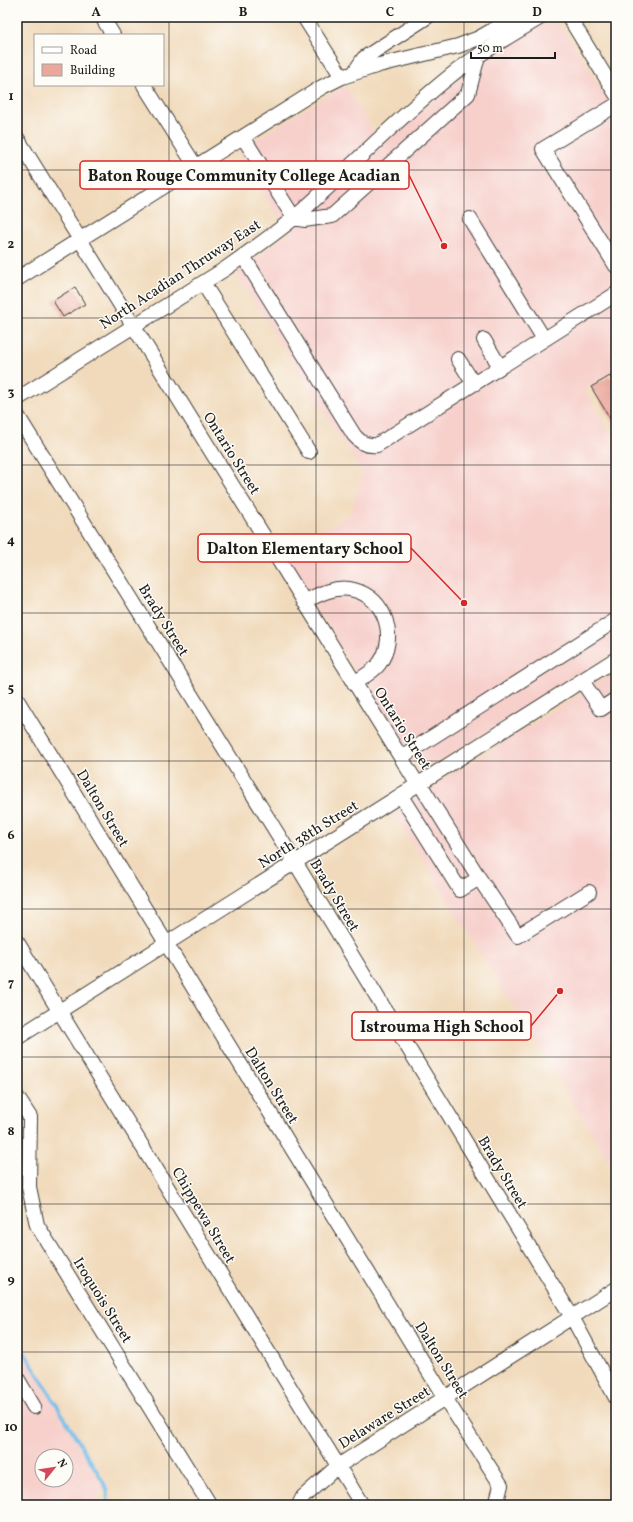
<svg xmlns="http://www.w3.org/2000/svg" width="633" height="1522" viewBox="0 0 633 1522" font-family="Vollkorn,serif">
<style>
.built{fill:#f7d0cc;fill-rule:evenodd}
.lines{fill:none;stroke-linecap:round;stroke-linejoin:round}
.stream{stroke:#75bcec;stroke-width:3.5}
.building{fill:#eaa79c}
.minor-casing{stroke:#3c3834;stroke-width:16}
.minor{stroke:#fff;stroke-width:14}
.grid{fill:none;stroke:#1c1c1c;stroke-width:1;stroke-opacity:0.55}
.labels{text-anchor:middle;stroke-width:3;stroke-linejoin:round;paint-order:stroke}
.street-label{font-size:15px;fill:#1c1c1c;stroke:#fdfcf7}
.leader{fill:none;stroke:#d62828;stroke-width:1.5}
.callout-dot{fill:#d62828;stroke:#fdfcf7;stroke-width:1.5}
.callout{fill:#fdfcf7;stroke:#d62828;stroke-width:1.5}
.callout-label{font-size:16px;text-anchor:middle;font-weight:bold;fill:#1c1c1c}
.neatline{fill:none;stroke:#1c1c1c;stroke-width:1.5}
.grid-label{font-size:13px;text-anchor:middle;font-weight:bold;fill:#1c1c1c}
</style>
<rect width="100%" height="100%" fill="#fdfcf7"/>
<filter id="ink" filterUnits="userSpaceOnUse"><feTurbulence type="fractalNoise" baseFrequency=".025" numOctaves="2"/><feDisplacementMap in="SourceGraphic" scale="8" xChannelSelector="R" yChannelSelector="G"/><feConvolveMatrix kernelMatrix="1 2 1 2 8 2 1 2 1" color-interpolation-filters="sRGB"/></filter>
<filter id="wash" filterUnits="userSpaceOnUse"><feTurbulence type="fractalNoise" baseFrequency=".012" numOctaves="4" result="noise"/><feDisplacementMap in="SourceGraphic" scale="16" xChannelSelector="R" yChannelSelector="G"/><feGaussianBlur stdDeviation="0.9" result="paint"/><feColorMatrix in="noise" values="0 0 0 0 0 0 0 0 0 0 0 0 0 0 0 0 0 1.4 0 .05"/><feComposite in="paint" operator="in"/></filter>
<g filter="url(#wash)">
<rect width="100%" height="100%" fill="#f1dabb"/>
<path class="built" d="M551,21L558,24L565,31L616,113V370L584,390L616,443V651L435,765L423,769L417,767L410,759L283,555L351,513L362,473L235,271L255,259L288,233L238,150L345,86L383,146L444,91L469,71L542,23Z
M616,671V1172L392,810L488,752Z
M17,1345L103,1487L95,1505H17ZM42,1456H66V1480H42Z"/>
<g class="lines">
<path class="stream" d="M17,1340L104,1483L107,1491L108,1505"/>
</g>
<g id="blocks">
<path class="building" d="M75,287L85,304L63,317L53,301Z
M610,376L616,386V428L591,387Z"/>
</g>
</g>
<g filter="url(#ink)">
<use href="#blocks" fill-opacity="0" stroke="#3c3834" stroke-width="1"/>
<g class="lines">
<g class="minor-casing">
<path id="minor" d="M102,17L113,35
M304,17L342,77
M569,17L616,94
M354,73L364,58L427,17
M144,85L196,167
M616,105L543,149L616,266
M243,137L294,218L304,220L332,216L468,94L478,56
M17,138L418,785
M470,219L544,339
M243,256L354,435C361,443 366,446 377,445L616,294
M17,279L322,87L342,77L379,65L458,46L479,38L515,17
M203,283L309,452
M484,340L500,367
M458,359L474,384
M17,399L225,269C249,252 272,236 294,218C347,172 394,121 449,77C477,54 510,36 541,17
M17,415L295,862L572,1317L616,1398
M304,602C319,594 336,585 354,590C386,598 398,638 379,664C373,672 363,677 354,683
M582,681L601,709L616,699
M17,700L445,1398L501,1485L497,1501L494,1505
M401,757L616,620
M401,796L460,890L479,878L420,784
M479,878L518,936L589,892
M17,942L362,1505
M17,1038L616,659
M17,1097L30,1117L29,1187L37,1225L210,1505
M17,1378L34,1407
M299,1505L303,1497L338,1466L616,1289"/>
</g>
<use href="#minor" class="minor"/>
</g>
</g>
<path class="grid" d="M169,17V1505M316,17V1505M464,17V1505M17,170H616M17,318H616M17,465H616M17,613H616M17,761H616M17,909H616M17,1057H616M17,1204H616M17,1352H616"/>
<g class="labels">
<g class="street-label">
<text transform="translate(180 274) rotate(-33)" y="5">North Acadian Thruway East</text>
<text transform="translate(232 453) rotate(58)" y="5">Ontario Street</text>
<text transform="translate(164 620) rotate(58)" y="5">Brady Street</text>
<text transform="translate(403 728) rotate(58)" y="5">Ontario Street</text>
<text transform="translate(103 808) rotate(59)" y="5">Dalton Street</text>
<text transform="translate(308 834) rotate(-32)" y="5">North 38th Street</text>
<text transform="translate(335 895) rotate(59)" y="5">Brady Street</text>
<text transform="translate(272 1085) rotate(58)" y="5">Dalton Street</text>
<text transform="translate(503 1172) rotate(59)" y="5">Brady Street</text>
<text transform="translate(204 1215) rotate(59)" y="5">Chippewa Street</text>
<text transform="translate(103 1300) rotate(58)" y="5">Iroquois Street</text>
<text transform="translate(442 1360) rotate(58)" y="5">Dalton Street</text>
<text transform="translate(384 1417) rotate(-32)" y="5">Delaware Street</text>
</g>
</g>
<path class="leader" d="M444 246L409 175M464 603L411 548M560 991L531 1026"/>
<g class="callout-dot">
<circle cx="444" cy="246" r="4"/>
<circle cx="464" cy="603" r="4"/>
<circle cx="560" cy="991" r="4"/>
</g>
<g class="callout">
<rect x="80" y="161" width="329" height="28" rx="4"/>
<rect x="198" y="534" width="213" height="28" rx="4"/>
<rect x="352" y="1012" width="179" height="28" rx="4"/>
</g>
<g class="callout-label">
<text x="244" y="181">Baton Rouge Community College Acadian</text>
<text x="305" y="554">Dalton Elementary School</text>
<text x="442" y="1032">Istrouma High School</text>
</g>
<rect width="633" height="1522" fill="none" stroke="#fdfcf7" stroke-width="44"/>
<rect x="34" y="34" width="130" height="52" fill="#fdfcf7" stroke="#a3a29f"/>
<rect x="42" y="47" width="20" height="6" fill="#ffffff" stroke="#a3a29f"/>
<text x="70" y="54" font-size="12" fill="#1c1c1c">Road</text>
<rect x="42" y="64" width="20" height="12" fill="#eaa79c" stroke="#a3a29f"/>
<text x="70" y="74" font-size="12" fill="#1c1c1c">Building</text>
<g transform="translate(54 1468) rotate(60)"><circle r="19" fill="#fdfcf7" stroke="#a3a29f"/>
<path d="M0-3L7 15L0 10L-7 15Z" fill="#d1495b"/>
<text y="-6" font-size="11" font-weight="bold" text-anchor="middle" fill="#1c1c1c">N</text>
</g>
<path d="M471 52v6h84v-6" fill="none" stroke="#1c1c1c" stroke-width="2"/>
<text x="477" y="52" font-size="12" fill="#1c1c1c" stroke="#fdfcf7" stroke-width="3" paint-order="stroke">50 m</text>
<rect x="22" y="22" width="589" height="1478" class="neatline"/>
<g class="grid-label">
<text x="96" y="16">A</text>
<text x="243" y="16">B</text>
<text x="390" y="16">C</text>
<text x="537" y="16">D</text>
<text x="11" y="100">1</text>
<text x="11" y="248">2</text>
<text x="11" y="396">3</text>
<text x="11" y="544">4</text>
<text x="11" y="692">5</text>
<text x="11" y="839">6</text>
<text x="11" y="987">7</text>
<text x="11" y="1135">8</text>
<text x="11" y="1283">9</text>
<text x="11" y="1431">10</text>
</g>
</svg>
